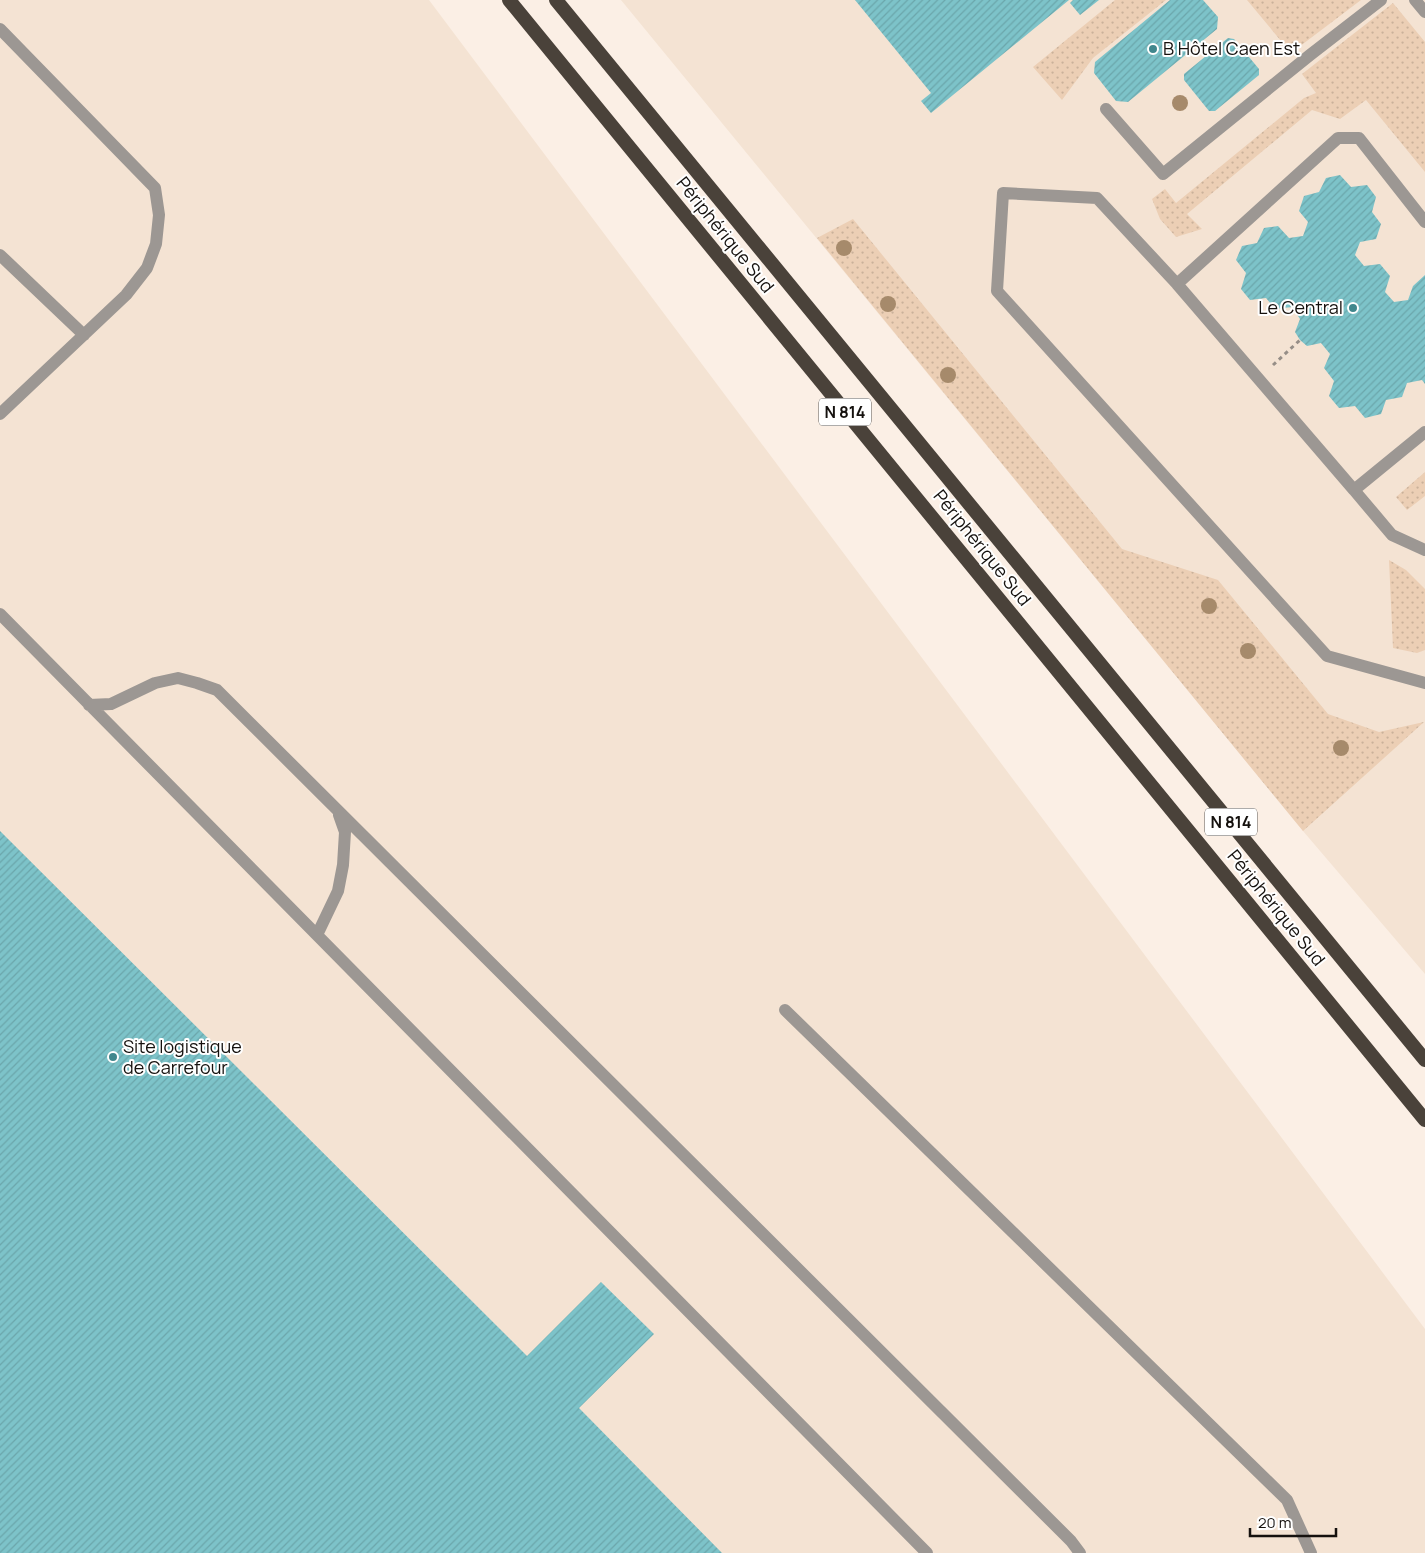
<svg xmlns="http://www.w3.org/2000/svg" width="1425" height="1553" viewBox="0 0 1425 1553" font-family="Manrope,sans-serif">
<style>
.built{fill:#f4e3d3}
.grass{fill:url(#grass-dots)}
.building{fill:url(#building-hatch)}
.lines{fill:none;stroke-linecap:round;stroke-linejoin:round}
.path{stroke:#968e87;stroke-width:3;stroke-dasharray:4 4;stroke-linecap:butt}
.service{stroke:#9c9793;stroke-width:12}
.minor{stroke:#9c9793;stroke-width:12}
.trunk{stroke:#4a423a;stroke-width:14}
.tree{fill:#a68a6b}
.poi-dot{fill:#40878d;stroke:#fff;stroke-width:2}
.labels{text-anchor:middle;stroke-width:4;stroke-linejoin:round;paint-order:stroke}
.shield{fill:#fff;stroke:#5b5856;stroke-width:1}
.shield-label{font-size:16px;font-weight:bold;fill:#15110e}
.poi-label{font-size:18px;fill:#15110e;stroke:#fff;text-anchor:start}
.street-label{font-size:18px;fill:#15110e;stroke:#fff}
</style>
<defs>
<pattern id="grass-dots" width="8" height="8" patternUnits="userSpaceOnUse" patternTransform="scale(1.25)"><rect width="8" height="8" fill="#eccfb5"/><path d="M2 2h.1M6 6h.1" fill="none" stroke="#cab19a" stroke-width="1.8" stroke-linecap="round"/></pattern>
<pattern id="building-hatch" width="6" height="6" patternUnits="userSpaceOnUse" patternTransform="scale(1.25)"><rect width="6" height="6" fill="#7dc3c9"/><path d="M-1 1l2-2M0 6l6-6M5 7l2-2" fill="none" stroke="#6ba6ab"/></pattern>
</defs>
<rect width="100%" height="100%" fill="#fbefe5"/>
<path class="built" d="M0,0H429L1425,1329V1553H0Z
M621,0H1425V974L1303,831Z"/>
<path class="grass" d="M1115,0H1166L1093,58L1062,100L1033,67Z
M1247,0H1361L1291,53Z
M1393,3L1425,42V172L1366,100L1340,119L1312,110L1187,214L1202,229L1176,237L1160,219L1152,199L1165,189L1176,203L1304,98L1316,93L1302,74Z
M853,219L1122,549L1218,580L1328,714L1379,732L1424,722L1303,831L817,238Z
M1425,472V496L1407,510L1396,497Z
M1389,560L1406,570L1425,589V650L1417,653L1393,648Z"/>
<path class="building" d="M855,0H1069L931,113L921,101L931,93Z
M1073,0H1099L1080,15L1070,3Z
M1170,0H1203L1218,17L1217,29L1128,102L1116,101L1094,73L1095,62Z
M1228,38L1234,39L1259,69V75L1215,111H1209L1184,80V74Z
M1340,175L1351,187L1367,185L1376,197L1372,212L1381,224L1376,239L1360,242L1355,255L1364,266L1380,264L1390,276L1385,292L1394,302L1408,300L1413,286L1425,275V384L1422,380L1407,383L1402,397L1386,400L1381,414L1365,418L1355,406L1339,408L1329,396L1334,381L1324,368L1330,354L1321,343L1307,346L1300,340L1295,332L1300,319L1292,307L1275,309L1266,298L1250,300L1241,289L1246,273L1236,260L1242,246L1257,243L1264,228L1278,226L1289,238L1303,236L1308,222L1299,211L1304,196L1319,192L1326,178Z
M0,831L527,1356L601,1282L654,1334L579,1408L722,1553H0Z"/>
<g class="lines">
<path class="path" d="M1273,365L1300,340"/>
<path class="service" d="M0,29L155,188L159,215L156,244L147,268L126,295L0,414
M1106,109L1163,174L1310,55L1381,0
M1425,222L1359,138H1338L1177,284L1354,490L1425,432
M0,255L84,335
M1177,284L1097,198L1003,193L997,291L1327,656L1425,683
M1354,490L1392,535L1425,550
M0,614L927,1553
M89,705L111,704L155,683L178,678L197,683L217,690L1071,1541L1080,1553
M317,935L338,891L343,865L345,832L339,815
M785,1010L1287,1500L1311,1553"/>
<path class="minor" d="M1415,0L1425,12"/>
<path class="trunk" d="M509,0L1425,1120
M556,0L1425,1060"/>
</g>
<g class="tree">
<circle cx="1180" cy="103" r="8"/>
<circle cx="844" cy="248" r="8"/>
<circle cx="888" cy="304" r="8"/>
<circle cx="948" cy="375" r="8"/>
<circle cx="1209" cy="606" r="8"/>
<circle cx="1248" cy="651" r="8"/>
<circle cx="1341" cy="748" r="8"/>
</g>
<g class="poi-dot">
<circle cx="1153" cy="49" r="5"/>
<circle cx="1353" cy="308" r="5"/>
<circle cx="113" cy="1057" r="5"/>
</g>
<g class="labels">
<g class="shield">
<rect x="819" y="398.5" width="52" height="27" rx="4"/>
<rect x="1205" y="808.5" width="52" height="27" rx="4"/>
</g>
<g class="shield-label">
<text x="845" y="418">N 814</text>
<text x="1231" y="828">N 814</text>
</g>
<g class="poi-label">
<text x="1163" y="55">B Hôtel Caen Est</text>
<text x="1343" y="314" text-anchor="end">Le Central</text>
<text x="123" y="1053">Site logistique<tspan x="123" dy="21">de Carrefour</tspan></text>
</g>
<g class="street-label">
<text transform="translate(725 235) rotate(51)" y="6">Périphérique Sud</text>
<text transform="translate(982 548) rotate(51)" y="6">Périphérique Sud</text>
<text transform="translate(1276 908) rotate(51)" y="6">Périphérique Sud</text>
</g>
</g>
<path d="M1250 1528v8h86v-8" fill="none" stroke="#15110e" stroke-width="2.5"/>
<text x="1258" y="1528" font-size="15" fill="#15110e" stroke="#ffffff" stroke-width="4" paint-order="stroke">20 m</text>
</svg>
